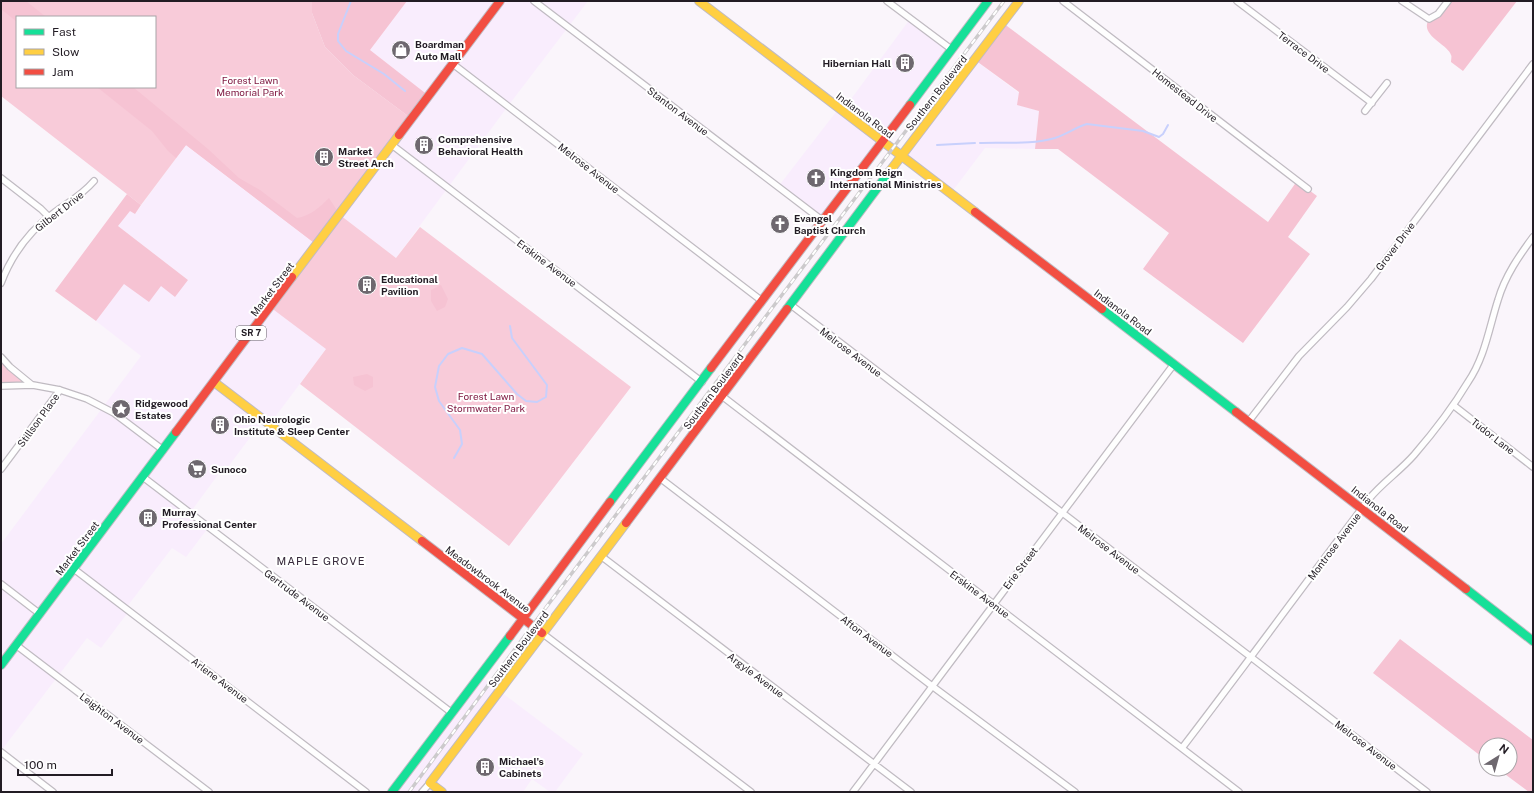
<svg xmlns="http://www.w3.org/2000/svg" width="1534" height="793" viewBox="0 0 1534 793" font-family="'Public Sans',sans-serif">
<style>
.built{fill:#f9edfd}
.green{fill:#f8cbd9;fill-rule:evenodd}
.forest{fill:#f6c3d3}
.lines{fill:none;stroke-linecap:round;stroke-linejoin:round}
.stream{stroke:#c8d0fc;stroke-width:2}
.street-casing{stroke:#c0bbc2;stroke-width:8}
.fast-casing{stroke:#c0bbc2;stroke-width:10}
.slow-casing{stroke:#c0bbc2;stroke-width:10}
.jam-casing{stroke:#c0bbc2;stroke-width:10}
.street{stroke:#fefefe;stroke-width:5.5}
.fast{stroke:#16e098;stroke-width:8}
.slow{stroke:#ffcf43;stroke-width:8}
.jam{stroke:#f24e42;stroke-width:8}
.rail-casing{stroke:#cccacc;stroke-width:3.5}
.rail{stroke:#fff;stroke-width:2;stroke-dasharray:6;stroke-linecap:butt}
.labels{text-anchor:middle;stroke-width:4;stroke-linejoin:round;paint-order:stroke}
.shield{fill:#fff;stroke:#646066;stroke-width:1}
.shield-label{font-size:9px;font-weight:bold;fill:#221c24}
.poi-label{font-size:10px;font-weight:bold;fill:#221c24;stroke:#fff;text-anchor:start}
.street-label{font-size:10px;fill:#221c24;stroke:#fff}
.park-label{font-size:10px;fill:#811c44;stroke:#fff}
.neighbourhood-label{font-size:11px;letter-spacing:1px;fill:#37293b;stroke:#fff}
</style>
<rect width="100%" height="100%" fill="#faf5fb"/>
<path class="built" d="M407,1H588L508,106L396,258L340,215L429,97L370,50Z
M910,19L951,49L823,221L778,187L839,108L843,110Z
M975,60L1019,93L1018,105L1039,111L1035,149L985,148L951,193L902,155Z
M186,145L317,245L326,349L269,425L263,420L228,467L225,465L190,513L208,528L186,557L172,548L126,608L129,611L101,648L87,638L1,751V544L141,356L96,321L124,284L161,286L188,280L118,226L130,210L135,214Z
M480,676L583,754L555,792H550L532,779L523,792H392Z"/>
<path class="green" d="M1,1H312V13L325,47L353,75L412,119L340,215L396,258L420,227L631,387L509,546L300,384L326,349L270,307L317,245L186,145L141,205L1,96ZM17,17H155V87H17Z
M3,360L33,385L1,386V365Z"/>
<path class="forest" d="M1,1H26L46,17H17V22L1,9Z
M312,1H407L370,50L429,96L412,119L353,75L325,47L312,13Z
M1448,1H1517L1463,71L1451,62C1451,60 1452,56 1451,55C1448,44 1417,35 1430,18C1435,12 1442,7 1448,1Z
M1003,23L1268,222L1297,181L1317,196L1288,237L1310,254L1243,343L1143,269L1169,233L1058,149H1035L1039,111L1017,105L1019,92L975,60Z
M97,87H133L208,149L239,178L260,190L297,218C310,216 320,207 329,198L340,215L317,245L186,145L176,158L168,151L152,131Z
M127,194L141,205L135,214L130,211L118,226L188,280L175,297L161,286L149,302L124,284L96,321L55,291Z
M441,285L448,299L445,307L437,311L431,301V290Z
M367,374L373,377V387L365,391L354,385L353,377Z
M1400,639L1533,740V792H1529L1498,769H1510V745H1486V760L1373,673Z"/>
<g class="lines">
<path class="stream" d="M351,1L338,34V41L346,51L384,74L405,91
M980,143C1005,142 1031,145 1055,138C1067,134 1076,127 1087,124L1143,131L1159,137L1163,134L1168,125
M937,145L975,143
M454,458L462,444L460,430L439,401L435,387L439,366L448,354L462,348L482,354L517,394L526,401L537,402L546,397L547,385L512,338L510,326"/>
<g class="street-casing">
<path id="street" d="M534,1L823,221
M887,1L951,49
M1063,1L1308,189
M1237,1L1372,103
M1402,1L1429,19L1438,14L1448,1
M453,64L762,301
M1365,111L1387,83
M392,145L702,382
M1,178L41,209L49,217
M1,283C12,254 30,230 55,212C69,202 82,195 94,181
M791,305L1427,792
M1,357L10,367L32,385
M1,386L33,385L60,390L87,399L114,413L163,450
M722,396L1239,792
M1453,405L1533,467
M1249,421L1299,356L1347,307L1371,279L1533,64
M1,469L60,390
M143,477L452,713
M660,478L932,686L1075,792
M601,556L911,792
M74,569L366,792
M1,584L40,614
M542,633L751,792
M16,645L209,792
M1182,748C1245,666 1306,582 1369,499C1382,483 1400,471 1414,455C1433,433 1453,407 1468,382C1485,357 1489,328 1498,300C1505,276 1519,256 1533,237
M1,752L53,792
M422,792L430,783
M853,792L1174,364"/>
</g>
<g class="fast-casing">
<path id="fast" d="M910,105L988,1
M787,309L890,171
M1102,309L1236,412
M610,502L711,368
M1466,589L1533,641
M1,665L176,432
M392,792L510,636"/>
</g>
<g class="slow-casing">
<path id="slow" d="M699,1L975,212
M890,171L1019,1
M292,277L399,135
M214,382L422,541
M442,792L430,783L626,523"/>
</g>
<g class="jam-casing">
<path id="jam" d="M399,135L500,1
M975,212L1102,309
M711,368L910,105
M1236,412L1466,589
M176,432L292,277
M626,523L787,309
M422,541L542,633
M510,636L610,502"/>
</g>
<use href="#street" class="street"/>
<use href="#fast" class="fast"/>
<use href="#slow" class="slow"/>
<use href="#jam" class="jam"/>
<g class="rail-casing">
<path id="rail" d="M409,792L532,626L1004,1"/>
</g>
<use href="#rail" class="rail"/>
</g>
<defs>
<g id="shop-disc" transform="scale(1)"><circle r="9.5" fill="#6e686f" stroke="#fff"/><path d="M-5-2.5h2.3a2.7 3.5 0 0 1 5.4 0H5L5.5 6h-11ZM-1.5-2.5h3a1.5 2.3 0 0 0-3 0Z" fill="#fff"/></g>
<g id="building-disc" transform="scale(1)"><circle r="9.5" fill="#6e686f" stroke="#fff"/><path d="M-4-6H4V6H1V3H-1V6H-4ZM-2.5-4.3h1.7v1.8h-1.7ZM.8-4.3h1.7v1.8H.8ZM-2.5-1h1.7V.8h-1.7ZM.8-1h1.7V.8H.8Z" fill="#fff"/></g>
<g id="church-disc" transform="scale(1)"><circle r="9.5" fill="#6e686f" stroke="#fff"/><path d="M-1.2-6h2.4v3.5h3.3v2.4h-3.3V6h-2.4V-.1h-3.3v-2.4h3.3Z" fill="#fff"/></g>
<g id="sight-disc" transform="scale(1)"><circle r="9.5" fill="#6e686f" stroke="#fff"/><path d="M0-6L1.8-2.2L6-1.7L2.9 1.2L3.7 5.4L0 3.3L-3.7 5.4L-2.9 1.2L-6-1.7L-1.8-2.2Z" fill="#fff"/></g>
<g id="supermarket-disc" transform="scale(1)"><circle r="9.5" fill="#6e686f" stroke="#fff"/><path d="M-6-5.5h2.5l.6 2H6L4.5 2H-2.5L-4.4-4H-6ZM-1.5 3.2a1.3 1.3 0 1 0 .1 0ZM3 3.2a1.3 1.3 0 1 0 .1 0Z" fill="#fff"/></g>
</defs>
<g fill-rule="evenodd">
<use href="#shop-disc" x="401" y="50"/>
<use href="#building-disc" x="905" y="63"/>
<use href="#building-disc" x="424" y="145"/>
<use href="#building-disc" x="324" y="157"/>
<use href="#church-disc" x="816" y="178"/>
<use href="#church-disc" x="780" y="224"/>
<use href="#building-disc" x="367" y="285"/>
<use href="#sight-disc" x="121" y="409"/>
<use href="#building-disc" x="220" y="425"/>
<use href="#supermarket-disc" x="197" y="469"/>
<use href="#building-disc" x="148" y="518"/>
<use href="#building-disc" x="485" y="767"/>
</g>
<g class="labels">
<rect class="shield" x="236" y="326" width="30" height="14" rx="3"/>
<g class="shield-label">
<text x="251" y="336">SR 7</text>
</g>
<g class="poi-label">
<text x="415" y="48">Boardman<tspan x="415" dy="12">Auto Mall</tspan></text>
<text x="891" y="67" text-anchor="end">Hibernian Hall</text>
<text x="438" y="143">Comprehensive<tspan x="438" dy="12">Behavioral Health</tspan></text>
<text x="338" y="155">Market<tspan x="338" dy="12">Street Arch</tspan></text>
<text x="830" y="176">Kingdom Reign<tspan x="830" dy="12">International Ministries</tspan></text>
<text x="794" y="222">Evangel<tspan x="794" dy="12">Baptist Church</tspan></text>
<text x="381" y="283">Educational<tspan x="381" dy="12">Pavilion</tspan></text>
<text x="135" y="407">Ridgewood<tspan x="135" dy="12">Estates</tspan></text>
<text x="234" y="423">Ohio Neurologic<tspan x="234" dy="12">Institute &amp; Sleep Center</tspan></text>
<text x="211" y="473">Sunoco</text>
<text x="162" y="516">Murray<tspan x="162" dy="12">Professional Center</tspan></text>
<text x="499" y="765">Michael's<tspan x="499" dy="12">Cabinets</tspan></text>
</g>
<g class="street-label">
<text transform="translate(1304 52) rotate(37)" y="4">Terrace Drive</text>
<text transform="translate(936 93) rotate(-52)" y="4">Southern Boulevard</text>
<text transform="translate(1185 95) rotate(38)" y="4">Homestead Drive</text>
<text transform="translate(678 111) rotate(37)" y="4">Stanton Avenue</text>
<text transform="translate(865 115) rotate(37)" y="4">Indianola Road</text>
<text transform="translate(589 168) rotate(38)" y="4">Melrose Avenue</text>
<text transform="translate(59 211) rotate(-38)" y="4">Gilbert Drive</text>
<text transform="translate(1395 246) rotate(-53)" y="4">Grover Drive</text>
<text transform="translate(547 263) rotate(37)" y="4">Erskine Avenue</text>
<text transform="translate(272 289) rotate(-53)" y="4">Market Street</text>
<text transform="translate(1123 312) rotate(37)" y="4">Indianola Road</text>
<text transform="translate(851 352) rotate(37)" y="4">Melrose Avenue</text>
<text transform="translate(713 391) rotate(-53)" y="4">Southern Boulevard</text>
<text transform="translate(38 420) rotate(-54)" y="4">Stillson Place</text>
<text transform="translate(1493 436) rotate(38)" y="4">Tudor Lane</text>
<text transform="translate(1380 509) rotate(38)" y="4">Indianola Road</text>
<text transform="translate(1334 546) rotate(-53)" y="4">Montrose Avenue</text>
<text transform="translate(77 548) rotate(-53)" y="4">Market Street</text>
<text transform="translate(1109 549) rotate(37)" y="4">Melrose Avenue</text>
<text transform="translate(1020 568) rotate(-53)" y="4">Erie Street</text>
<text transform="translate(488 579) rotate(37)" y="4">Meadowbrook Avenue</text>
<text transform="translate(980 594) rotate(37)" y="4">Erskine Avenue</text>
<text transform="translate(297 595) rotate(37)" y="4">Gertrude Avenue</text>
<text transform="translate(867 636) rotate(37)" y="4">Afton Avenue</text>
<text transform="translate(518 649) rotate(-53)" y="4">Southern Boulevard</text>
<text transform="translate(756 675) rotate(37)" y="4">Argyle Avenue</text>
<text transform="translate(220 680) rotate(37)" y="4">Arlene Avenue</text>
<text transform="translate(112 718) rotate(37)" y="4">Leighton Avenue</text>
<text transform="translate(1366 745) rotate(37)" y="4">Melrose Avenue</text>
</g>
<g class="park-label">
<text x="250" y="84">Forest Lawn<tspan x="250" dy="12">Memorial Park</tspan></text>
<text x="486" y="400">Forest Lawn<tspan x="486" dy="12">Stormwater Park</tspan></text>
</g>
<g class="neighbourhood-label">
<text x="321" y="565">MAPLE GROVE</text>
</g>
</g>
<rect width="1534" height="793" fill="none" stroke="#221c24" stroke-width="4"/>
<rect x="16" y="16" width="140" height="72" fill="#ffffff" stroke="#a7a4a7"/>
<rect x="24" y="29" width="20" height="6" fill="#16e098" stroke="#a7a4a7"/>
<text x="52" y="36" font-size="12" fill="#221c24">Fast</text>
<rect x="24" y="49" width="20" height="6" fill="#ffcf43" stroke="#a7a4a7"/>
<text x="52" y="56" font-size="12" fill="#221c24">Slow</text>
<rect x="24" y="69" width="20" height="6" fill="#f24e42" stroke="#a7a4a7"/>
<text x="52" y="76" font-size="12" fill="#221c24">Jam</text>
<g transform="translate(1498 757) rotate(37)"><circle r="19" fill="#ffffff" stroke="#a7a4a7"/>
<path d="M0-3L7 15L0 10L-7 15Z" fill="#6e686f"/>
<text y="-6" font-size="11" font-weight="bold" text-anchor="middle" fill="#221c24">N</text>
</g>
<path d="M18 769v6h94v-6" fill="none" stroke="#221c24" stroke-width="2"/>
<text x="24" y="769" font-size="12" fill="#221c24" stroke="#ffffff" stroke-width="3" paint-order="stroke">100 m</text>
</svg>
